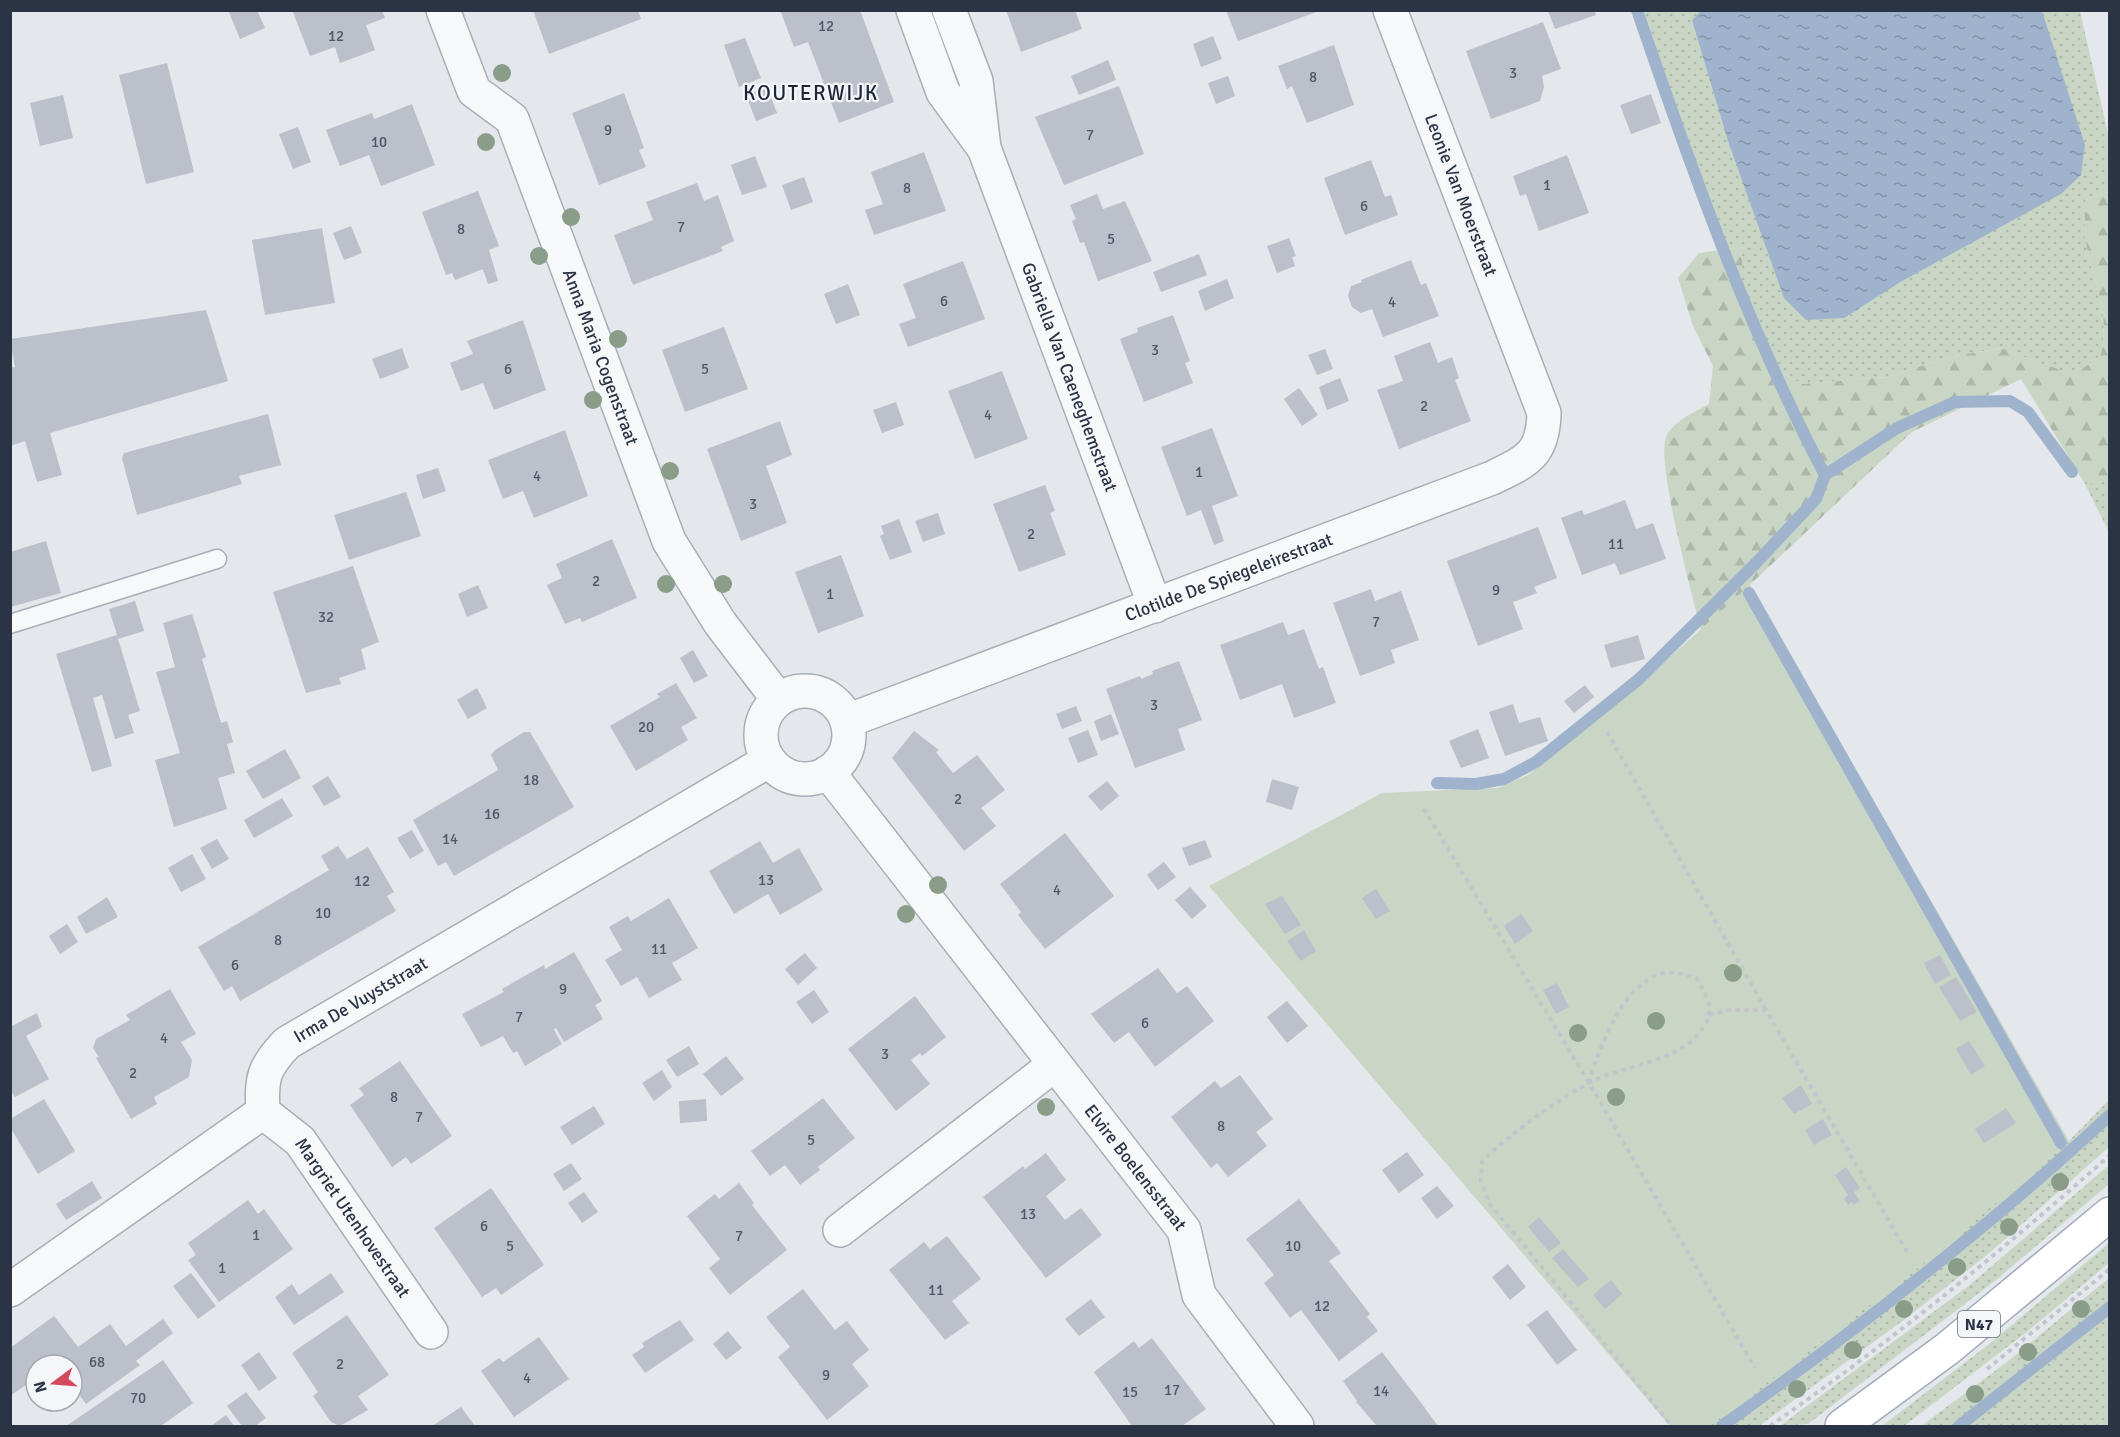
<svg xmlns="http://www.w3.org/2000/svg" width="2120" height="1437" viewBox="0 0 2120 1437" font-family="Signika,sans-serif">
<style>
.grass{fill:url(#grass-dots)}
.forest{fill:url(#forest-firs)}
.green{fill:#c9d6c5}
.water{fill:url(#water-ripples)}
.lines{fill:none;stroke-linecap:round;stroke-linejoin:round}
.stream{stroke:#9fb4cc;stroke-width:12}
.building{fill:#bbc0ca}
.lane-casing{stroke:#a9aeb7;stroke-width:21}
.street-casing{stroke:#a9aeb7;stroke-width:36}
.primary-casing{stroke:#a3abb8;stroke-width:36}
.path{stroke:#c2c5cb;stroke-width:4;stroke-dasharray:4.5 4.5;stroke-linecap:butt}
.lane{stroke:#f7f8fa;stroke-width:18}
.street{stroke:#f7f8fa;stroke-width:33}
.primary{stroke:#fff;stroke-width:33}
.tree{fill:#899d89}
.labels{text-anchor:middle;stroke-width:4.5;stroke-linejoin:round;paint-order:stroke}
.number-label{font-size:15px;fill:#4f5766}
.shield{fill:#f4f6f9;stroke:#676e7b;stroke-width:1.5}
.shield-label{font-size:16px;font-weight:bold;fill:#2b3445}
.street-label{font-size:18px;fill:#2b3445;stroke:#f4f6f9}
.quarter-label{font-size:21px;letter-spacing:1.5px;fill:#1d2536;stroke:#f4f6f9}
</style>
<defs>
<pattern id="grass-dots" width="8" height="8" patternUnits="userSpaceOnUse" patternTransform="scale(1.5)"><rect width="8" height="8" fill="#c9d6c5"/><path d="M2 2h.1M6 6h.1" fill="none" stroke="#adb8ab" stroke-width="1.8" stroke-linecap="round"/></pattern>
<pattern id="forest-firs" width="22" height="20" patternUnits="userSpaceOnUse" patternTransform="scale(1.5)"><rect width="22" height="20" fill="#c9d6c5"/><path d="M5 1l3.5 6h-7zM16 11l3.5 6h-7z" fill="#adb8ab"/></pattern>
<pattern id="water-ripples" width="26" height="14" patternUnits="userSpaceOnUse" patternTransform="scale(1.5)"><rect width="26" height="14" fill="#9fb4cc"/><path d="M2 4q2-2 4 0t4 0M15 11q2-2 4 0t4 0" fill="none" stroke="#8293a7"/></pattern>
</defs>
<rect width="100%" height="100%" fill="#e4e7ec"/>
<path class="grass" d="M1644,11H2080L2109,138V192L2085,200C2085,214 2084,228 2086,242C2092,286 2111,305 2101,355L2074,376L2001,348L1949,357L1888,377L1802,384L1778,371L1766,354L1752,320L1742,285V247L1721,250Z
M2109,481V532L2085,484Z
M2109,1100V1147L1987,1255L1905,1319L1759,1426H1709L1914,1271L2069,1141Z
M2109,1165V1184L1996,1280L1808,1424L1780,1426L1971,1284Z
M2109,1243V1263L2028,1331L1904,1426H1882L1988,1345Z
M2109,1278V1426H1921L2007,1362Z"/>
<path class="forest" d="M2109,192V481L2085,484L2021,379L1912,432L1701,631C1693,597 1656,464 1666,437C1673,421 1695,412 1709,404L1713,366L1693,326L1678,278L1699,253L1742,247V285L1752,321L1766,354L1778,371L1802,384L1888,377L1949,357L2001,348L2074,375L2101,355C2111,305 2092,286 2086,242C2084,228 2085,213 2085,200Z"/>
<path class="green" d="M1750,585L2069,1141L1914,1271L1709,1426H1670L1209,886L1382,793L1498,788L1528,775L1629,694Z"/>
<path class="water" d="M1702,10L2042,11L2085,145L2081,175L2061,194L1902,281L1844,318L1806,320L1784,298L1728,141L1692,20Z"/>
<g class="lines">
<path class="stream" d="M1637,10C1691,168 1747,327 1825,475
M1749,593L2061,1143
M1437,783L1476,784L1504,779L1536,762L1639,679L1756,563L1816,499L1825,475L1897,428L1955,402L2010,401L2028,412L2072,472
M1722,1426C1857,1330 1988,1228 2110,1115
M1959,1426L2110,1307"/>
</g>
<path class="building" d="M228,10H257L265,28L240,39Z
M292,10H382L385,18L366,25L375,50L340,63L335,47L310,56Z
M533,10H638L641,19L549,54Z
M780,10H860L894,102L839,123L808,42L794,47Z
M1006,10H1075L1082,29L1021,52Z
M1226,10H1319V11L1238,41Z
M1594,10L1596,15L1555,29L1548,11Z
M1543,22L1561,69L1542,76L1544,87L1540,101L1491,119L1466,51Z
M1213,36L1222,59L1201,67L1193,44Z
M745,38L761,78L739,87L724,45Z
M1334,45L1354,105L1307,123L1292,86L1287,89L1278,66Z
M1108,60L1116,80L1079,95L1071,76Z
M167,63L194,172L146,184L119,75Z
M1228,76L1235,96L1216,104L1208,83Z
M1119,86L1144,154L1064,185L1035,117Z
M767,87L777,113L756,121L746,95Z
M624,93L644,148L639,150L646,167L599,185L572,113Z
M1651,94L1661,123L1631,134L1620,105Z
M63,95L73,138L40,146L30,103Z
M412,104L435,165L381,186L369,155L340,166L326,130L372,113L374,119Z
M298,127L311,162L293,169L279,134Z
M924,152L946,211L874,235L865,210L883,204L871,172Z
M1567,155L1589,213L1539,231L1526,194L1520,196L1513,176Z
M755,156L767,187L742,195L731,165Z
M1371,160L1385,197L1391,195L1398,215L1345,235L1324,178Z
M804,177L813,202L791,210L782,185Z
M697,183L704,201L718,195L734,241L721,247L723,251L633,285L614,235L653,220L646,202Z
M478,191L499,246L489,250L498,281L488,284L483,269L455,280L452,273L446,275L422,212Z
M1097,194L1103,209L1125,201L1152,261L1098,281L1084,242L1080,243L1072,221L1076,219L1070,205Z
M351,226L362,253L344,260L333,233Z
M322,228L335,303L265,315L252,240Z
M1289,238L1296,256L1292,257L1295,266L1277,273L1267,246Z
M1199,254L1207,275L1161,292L1153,272Z
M1411,260L1421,285L1426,283L1439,316L1383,337L1372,309L1361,313L1352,307L1348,296L1351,286L1362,282L1361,280Z
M963,261L985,319L908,347L899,324L916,318L903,284Z
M1227,279L1234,298L1205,311L1198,291Z
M848,284L860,315L836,324L824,294Z
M206,310L228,381L50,433L62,475L37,482L25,441L10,446V368L15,367L10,339Z
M1173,315L1190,361L1185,363L1193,383L1144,402L1120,339L1138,332L1137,328Z
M523,320L546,390L494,410L483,383L461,391L450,363L473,354L467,341Z
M724,327L748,389L685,412L662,350Z
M1430,342L1438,363L1452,357L1459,378L1455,380L1471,421L1399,449L1377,390L1403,381L1394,356Z
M402,348L409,368L380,379L372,359Z
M1325,349L1333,369L1317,375L1308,355Z
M1002,371L1028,439L975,459L948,391Z
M1340,378L1349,401L1327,410L1319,387Z
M1299,388L1318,415L1302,426L1284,399Z
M896,402L904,425L882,433L873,410Z
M268,414L281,465L239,476L242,484L137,515L122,458L124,453Z
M780,421L792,455L766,466L787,523L741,541L707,449Z
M1212,428L1238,496L1212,506L1224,541L1214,545L1201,510L1187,516L1161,447Z
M565,430L588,496L534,518L523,491L503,499L488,460Z
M438,468L446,491L423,499L416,475Z
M1045,485L1055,511L1050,513L1066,555L1019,572L993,504Z
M406,492L421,536L349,560L334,515Z
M1625,500L1636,529L1653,523L1666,559L1620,575L1615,563L1582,575L1561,518L1582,510L1584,515Z
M938,513L945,534L923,542L915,521Z
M899,519L912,552L890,560L880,536L884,534L881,526Z
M1538,527L1557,578L1534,587L1537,593L1513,602L1523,629L1478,646L1447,561Z
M612,539L637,598L582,622L580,618L565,624L547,585L562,578L556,564Z
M46,541L61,593L10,607V552Z
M841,555L864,616L818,633L795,572Z
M353,566L379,642L361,649L366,669L339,678L341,684L306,693L273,592Z
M478,585L488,608L467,617L458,594Z
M1371,589L1375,601L1401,591L1419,640L1391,650L1395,663L1360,676L1333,603Z
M135,601L144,631L118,639L140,711L128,715L134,733L115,739L102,695L93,698L112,766L92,772L56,654L117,635L109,609Z
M192,614L206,657L202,659L221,723L227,721L233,742L227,744L235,773L218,778L227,809L174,827L155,760L180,753L156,672L175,667L163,623Z
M1283,622L1288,635L1304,629L1319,669L1323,667L1336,703L1294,718L1282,684L1240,700L1220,645Z
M1638,635L1645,659L1611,668L1604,645Z
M693,650L708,676L694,683L680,658Z
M1179,661L1202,720L1178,729L1185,750L1135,768L1106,689L1140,676L1141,679L1153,674L1152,671Z
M676,683L697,718L681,727L688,740L636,771L610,726L660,697L657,694Z
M1585,685L1594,697L1574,713L1564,701Z
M477,688L487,708L468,719L457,700Z
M1513,704L1519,723L1540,717L1548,741L1505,756L1489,712Z
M1076,706L1082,721L1062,729L1056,714Z
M1111,714L1119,734L1101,741L1094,721Z
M1478,729L1489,758L1461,768L1449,741Z
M1088,730L1098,755L1078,763L1068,738Z
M914,731L939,750L936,752L953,773L977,755L1005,790L981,808L996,826L964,851L892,758Z
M524,732H530L574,807L454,876L446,862L438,866L413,820L498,770L491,755L495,750Z
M285,749L301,778L263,799L246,771Z
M328,776L341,797L324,806L312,786Z
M1272,779L1299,787L1292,810L1266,802Z
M1107,781L1119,796L1101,811L1088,796Z
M282,798L293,816L254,838L244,820Z
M412,830L424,851L410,859L397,838Z
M1065,833L1114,896L1045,949L1018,915L1021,912L1000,884Z
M217,839L229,859L212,869L200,848Z
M1205,840L1212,857L1189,866L1182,848Z
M760,841L773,863L799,848L823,890L780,915L768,894L734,914L709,871Z
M338,846L347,859L368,847L394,892L387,896L396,911L240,1001L232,986L224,991L198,947L329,870L321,856Z
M192,854L206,879L181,892L168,868Z
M1164,862L1176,877L1158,890L1147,875Z
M1190,887L1207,906L1192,919L1175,900Z
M1376,889L1390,911L1376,919L1362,898Z
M1282,896L1301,925L1285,934L1265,904Z
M107,897L118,917L86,934L77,917Z
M669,898L698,948L672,963L682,980L649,998L637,977L621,986L605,960L622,950L609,927L628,916L631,921Z
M1521,914L1533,931L1515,944L1504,926Z
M67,924L78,942L60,954L49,936Z
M1304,930L1316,951L1301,961L1287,941Z
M574,952L602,1001L595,1005L603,1019L564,1042L556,1028L554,1030L562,1044L525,1066L517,1051L513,1053L503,1036L481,1047L462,1014L504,992L502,989L544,965L545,969Z
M805,953L817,968L798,985L785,969Z
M1940,955L1951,975L1935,984L1924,963Z
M1158,968L1177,993L1187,986L1214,1021L1155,1067L1129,1032L1114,1043L1091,1014Z
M1956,977L1977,1012L1960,1021L1939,987Z
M1557,983L1569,1007L1556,1014L1543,990Z
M170,989L196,1034L181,1042L192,1060L189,1077L154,1097L157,1104L131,1119L96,1058L99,1057L93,1048L96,1039L130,1020L126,1015Z
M814,990L829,1012L812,1024L796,1002Z
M915,996L946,1037L922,1056L920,1053L911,1060L930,1084L896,1111L848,1049Z
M1287,1001L1308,1026L1287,1043L1267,1017Z
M37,1013L42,1027L26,1036L49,1079L15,1097L10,1089V1027Z
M1969,1041L1985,1066L1971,1075L1956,1049Z
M689,1046L699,1064L677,1077L666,1060Z
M726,1056L744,1079L721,1096L703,1074Z
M400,1061L452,1136L411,1164L406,1157L392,1167L350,1105L364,1095L359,1088Z
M662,1070L672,1087L654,1101L642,1083Z
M1240,1075L1273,1119L1256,1132L1267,1146L1228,1177L1217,1163L1211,1168L1171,1117L1215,1081L1221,1088Z
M1801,1085L1812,1104L1794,1114L1782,1098Z
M823,1098L855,1138L818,1167L820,1170L800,1185L785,1165L770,1176L751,1151Z
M44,1099L75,1151L38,1174L10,1127V1119Z
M706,1099L707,1121L680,1123L679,1101Z
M594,1106L605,1124L572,1145L560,1127Z
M2006,1108L2016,1123L1984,1143L1975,1129Z
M1823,1119L1832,1135L1814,1145L1805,1130Z
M1407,1152L1424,1175L1399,1193L1382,1170Z
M1046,1153L1066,1180L1046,1196L1065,1220L1081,1208L1102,1235L1046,1278L983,1197L1023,1166L1025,1169Z
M571,1163L582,1179L564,1191L553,1174Z
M1846,1167L1860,1188L1854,1192L1860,1201L1854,1205L1852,1202L1848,1205L1844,1199L1848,1195L1835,1175Z
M92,1181L102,1198L66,1220L56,1204Z
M739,1183L754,1203L752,1205L787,1250L730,1295L709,1268L720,1259L687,1216L715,1194L719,1199Z
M1437,1186L1454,1206L1437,1219L1421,1198Z
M491,1188L544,1265L501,1295L496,1288L482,1297L434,1228Z
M584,1192L598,1212L582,1223L568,1203Z
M1299,1199L1341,1253L1329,1261L1370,1314L1367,1317L1378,1331L1339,1361L1301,1310L1290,1318L1264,1283L1274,1275L1246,1239Z
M248,1200L258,1214L264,1209L293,1249L219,1302L188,1260L196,1255L188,1243Z
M1539,1217L1561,1243L1549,1252L1528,1227Z
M947,1236L981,1279L952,1301L969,1323L945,1340L889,1270L924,1242L930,1249Z
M1563,1249L1589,1279L1578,1287L1552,1258Z
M1508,1264L1526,1287L1510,1300L1492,1277Z
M191,1273L216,1306L198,1319L173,1286Z
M331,1273L344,1292L294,1325L275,1297L292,1284L299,1295Z
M1611,1280L1622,1294L1605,1309L1593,1295Z
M803,1289L835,1330L847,1321L869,1350L852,1364L869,1386L827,1420L778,1357L790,1347L766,1317Z
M1091,1299L1105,1317L1079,1336L1065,1319Z
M1547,1310L1577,1350L1557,1365L1527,1325Z
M347,1315L389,1375L358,1396L368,1410L340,1426L331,1422L313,1396L318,1392L292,1353Z
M54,1316L78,1347L110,1324L126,1346L163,1319L173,1333L136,1361L140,1365L86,1404L72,1385V1365L56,1363L36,1365V1378L10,1396V1348Z
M680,1320L694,1340L645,1373L632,1355L644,1347L642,1343Z
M728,1331L742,1348L726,1360L713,1344Z
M539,1337L569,1379L514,1417L481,1371L499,1358L503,1362Z
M1152,1338L1206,1409L1182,1426H1132L1094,1372L1134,1341L1139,1348Z
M259,1352L277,1378L259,1391L241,1365Z
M1382,1352L1419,1400L1438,1426H1377L1356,1402L1357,1401L1343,1381Z
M163,1360L193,1403L161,1426H66Z
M246,1392L266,1418L255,1426H242L227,1406Z
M461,1407L475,1426H432Z
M226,1415L234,1426H211Z"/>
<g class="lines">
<g class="lane-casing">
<path id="lane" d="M10,624L217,559"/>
</g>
<g class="street-casing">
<g id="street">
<path id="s1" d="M443,10L474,91L512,119L669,541L720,623L778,699"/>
<path d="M913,10L943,92L983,147"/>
<path id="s2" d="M949,10L976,81L984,148L1155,606"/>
<circle cx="805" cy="735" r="44"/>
<path id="s3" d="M847,721L1492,478C1527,461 1543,455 1544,413L1390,10"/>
<path id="s4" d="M828,772L1184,1230L1199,1295L1297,1426"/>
<path id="s5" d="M263,1112L300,1141L431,1332"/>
<path d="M840,1230L1054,1065"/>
<path id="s6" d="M10,1290L263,1112C261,1078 263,1068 287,1043L768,761"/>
</g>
</g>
<g class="primary-casing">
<path id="primary" d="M1842,1426L1947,1349L2110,1214"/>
</g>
<path class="path" d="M1607,732L1766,1010
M1424,809L1589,1083L1755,1368
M1709,1015L1729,1010H1766L1907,1252
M1589,1083C1599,1047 1624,981 1664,973C1675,971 1686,975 1696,978C1706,994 1716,1011 1703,1028C1678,1064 1625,1064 1589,1083C1550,1104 1515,1131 1482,1161L1481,1181L1489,1203L1672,1426
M1987,1369L2110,1269
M1770,1426C1889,1343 2001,1252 2110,1155"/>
<use href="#lane" class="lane"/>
<use href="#street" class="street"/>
<use href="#primary" class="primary"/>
</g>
<g class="tree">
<circle cx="502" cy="73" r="9"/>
<circle cx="486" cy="142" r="9"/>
<circle cx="571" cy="217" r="9"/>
<circle cx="539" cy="256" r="9"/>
<circle cx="618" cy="339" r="9"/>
<circle cx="593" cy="400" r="9"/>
<circle cx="670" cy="471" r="9"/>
<circle cx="666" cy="584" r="9"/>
<circle cx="723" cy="584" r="9"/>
<circle cx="938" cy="885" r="9"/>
<circle cx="906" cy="914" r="9"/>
<circle cx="1733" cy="973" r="9"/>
<circle cx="1656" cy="1021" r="9"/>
<circle cx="1578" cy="1033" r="9"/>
<circle cx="1616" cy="1097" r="9"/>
<circle cx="1046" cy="1107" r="9"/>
<circle cx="2060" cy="1182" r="9"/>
<circle cx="2009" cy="1227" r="9"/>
<circle cx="1957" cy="1267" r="9"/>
<circle cx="1904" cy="1309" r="9"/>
<circle cx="2081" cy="1309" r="9"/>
<circle cx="1853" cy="1350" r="9"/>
<circle cx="2028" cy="1352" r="9"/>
<circle cx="1797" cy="1389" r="9"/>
<circle cx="1975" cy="1394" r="9"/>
</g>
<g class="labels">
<g class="number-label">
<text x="826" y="31">12</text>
<text x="336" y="41">12</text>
<text x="1513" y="78">3</text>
<text x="1313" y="82">8</text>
<text x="608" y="135">9</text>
<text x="1090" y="140">7</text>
<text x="379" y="147">10</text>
<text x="1547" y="190">1</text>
<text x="907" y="193">8</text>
<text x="1364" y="211">6</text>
<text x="681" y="232">7</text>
<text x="461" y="234">8</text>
<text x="1111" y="244">5</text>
<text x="944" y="306">6</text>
<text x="1392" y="307">4</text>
<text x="1155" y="355">3</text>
<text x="508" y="374">6</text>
<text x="705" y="374">5</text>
<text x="1424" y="411">2</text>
<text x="988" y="420">4</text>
<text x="1199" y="477">1</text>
<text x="537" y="481">4</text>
<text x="753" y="509">3</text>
<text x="1031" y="539">2</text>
<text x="1616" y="549">11</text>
<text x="596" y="586">2</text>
<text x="1496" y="595">9</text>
<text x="830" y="599">1</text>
<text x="326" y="622">32</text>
<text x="1376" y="627">7</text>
<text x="1154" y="710">3</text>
<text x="646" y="732">20</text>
<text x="531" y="785">18</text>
<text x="958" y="804">2</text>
<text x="492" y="819">16</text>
<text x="450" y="844">14</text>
<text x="766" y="885">13</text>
<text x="362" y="886">12</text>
<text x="1057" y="895">4</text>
<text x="323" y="918">10</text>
<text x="278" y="945">8</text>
<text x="659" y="954">11</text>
<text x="235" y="970">6</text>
<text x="563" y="994">9</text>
<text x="519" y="1022">7</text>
<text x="1145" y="1028">6</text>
<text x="164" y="1043">4</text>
<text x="885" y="1059">3</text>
<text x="133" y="1078">2</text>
<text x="394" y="1102">8</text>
<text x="419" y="1122">7</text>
<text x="1221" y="1131">8</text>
<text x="811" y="1145">5</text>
<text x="1028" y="1219">13</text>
<text x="484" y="1231">6</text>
<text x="256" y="1240">1</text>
<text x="739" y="1241">7</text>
<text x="510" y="1251">5</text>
<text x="1293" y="1251">10</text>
<text x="222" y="1273">1</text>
<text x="936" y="1295">11</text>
<text x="1322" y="1311">12</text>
<text x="97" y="1367">68</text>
<text x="340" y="1369">2</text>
<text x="826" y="1380">9</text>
<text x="527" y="1383">4</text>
<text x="1172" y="1395">17</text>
<text x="1381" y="1396">14</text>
<text x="1130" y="1397">15</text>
<text x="138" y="1403">70</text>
</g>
<rect class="shield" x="1958" y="1311" width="42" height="26" rx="4.5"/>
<g class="shield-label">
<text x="1979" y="1330">N47</text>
</g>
<g class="street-label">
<text transform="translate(1461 195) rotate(69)" y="6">Leonie Van Moerstraat</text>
<text dy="6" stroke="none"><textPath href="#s1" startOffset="388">Anna Maria Cogenstraat</textPath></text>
<text dy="6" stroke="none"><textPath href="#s2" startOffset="388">Gabriella Van Caeneghemstraat</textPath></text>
<text dy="6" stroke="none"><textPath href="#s3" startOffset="408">Clotilde De Spiegeleirestraat</textPath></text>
<text dy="6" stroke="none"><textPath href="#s6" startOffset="471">Irma De Vuyststraat</textPath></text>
<text dy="6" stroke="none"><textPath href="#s4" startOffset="501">Elvire Boelensstraat</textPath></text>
<text dy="6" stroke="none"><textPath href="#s5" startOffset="140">Margriet Utenhovestraat</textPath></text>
</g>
<g class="quarter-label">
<text x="811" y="100">KOUTERWIJK</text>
</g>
</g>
<rect width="2120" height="1437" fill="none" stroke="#2b3445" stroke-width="24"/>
<g transform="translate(54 1383) rotate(254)"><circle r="28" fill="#f4f6f9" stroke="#a4a8b1" stroke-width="1.5"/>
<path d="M0-4.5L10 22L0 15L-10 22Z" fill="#d1495b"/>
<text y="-9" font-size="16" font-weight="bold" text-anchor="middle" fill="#2b3445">N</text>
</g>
</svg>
